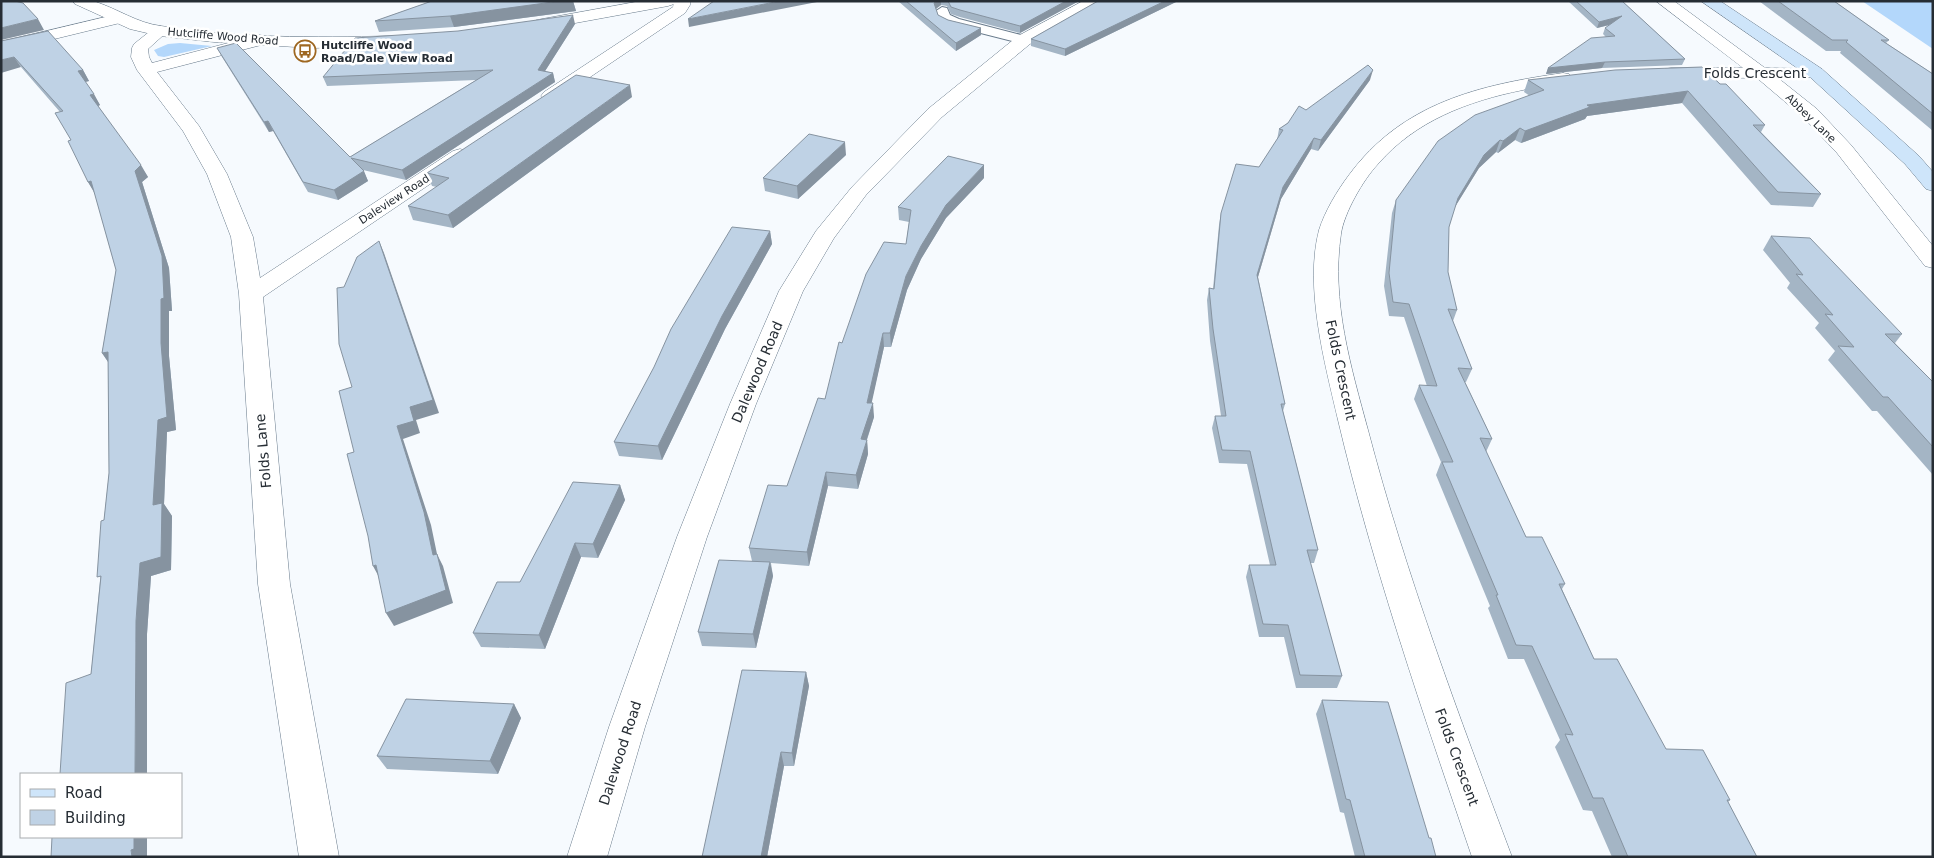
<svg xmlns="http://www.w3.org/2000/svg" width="1934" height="858" font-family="'DejaVu Sans',sans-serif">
	<rect width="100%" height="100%" fill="#f6fafe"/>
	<!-- green -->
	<path fill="#b3d7fb" d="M1862,1H1933V49Z
		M180,43L212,46L164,57L158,56L154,50L168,44Z"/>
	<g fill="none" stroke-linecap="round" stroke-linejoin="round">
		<!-- service casing -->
		<g stroke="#687a8b" stroke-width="2">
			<path id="service" d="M942,7L947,8L950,15L959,19L1029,37L1031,40L1024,44L949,25L939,20L936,11Z"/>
		</g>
		<!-- minor casing -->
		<g stroke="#687a8b" stroke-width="1">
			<path id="minor" d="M674,1H690V5L685,13L556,100L550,101L544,100L541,96L544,92L673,7Z
				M1083,1H1103L1101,4L1030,44L942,117L866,195L834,238L803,291L756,404L707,537L645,727L607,857H567L609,727L677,537L730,404L779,291L816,231L852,187L928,109L1018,36Z
				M1656,1H1674L1765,68L1822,69L1825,73L1822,77L1778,78L1817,109L1851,145L1933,246V268L1925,266L1837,153L1803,117L1757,78L1665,77L1662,73L1665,69L1671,68H1743Z
				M118,14L124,16L126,19L124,22L1,52V42Z
				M160,26L166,28L168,31L148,49L149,57L152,63L259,35L265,36L267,40L265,44L157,72L199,126L227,174L253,237L260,278L453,151L460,149L467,151L470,155L467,159L263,297L290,584L339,857H299L258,584L239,294L231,237L207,174L183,131L137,70L131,57L132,48L134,44L154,28Z
				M1563,73L1569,74L1572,78L1569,82C1554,86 1538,86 1523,90C1468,101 1415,121 1378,164C1363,180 1344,213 1341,234C1331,301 1351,367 1368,430C1406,575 1459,716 1512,857H1472C1423,713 1373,568 1338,420C1325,364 1304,287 1319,230C1325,211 1337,191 1349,175C1402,103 1479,85 1563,73Z"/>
		</g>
		<!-- tertiary casing -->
		<g stroke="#687a8b" stroke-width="1">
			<path id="tertiary" d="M73,1C80,1 90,0 96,2C118,9 137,23 161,26C236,38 314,38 390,36L396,37L398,41L396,45L390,46L312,48L214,42L160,36L130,29L75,4Z
				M641,1H676L674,4L668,6L537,30L531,28L529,25L531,22L537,20Z"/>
		</g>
		<!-- secondary casing -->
		<g stroke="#687a8b" stroke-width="1">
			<path id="secondary" d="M1701,1H1720L1822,69L1919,156L1933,172V191L1926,189L1905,164L1810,77Z"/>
		</g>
		<!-- service -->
		<use href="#service" fill="#fff" fill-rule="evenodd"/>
		<!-- minor -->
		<use href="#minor" fill="#fff" fill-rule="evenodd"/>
		<!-- tertiary -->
		<use href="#tertiary" fill="#fff" fill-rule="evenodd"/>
		<!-- secondary -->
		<use href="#secondary" fill="#cee5fa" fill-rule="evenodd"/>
	</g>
	<!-- wall -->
	<path fill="#a4b5c5" d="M432,1H573L576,11L454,27L379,32L375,21Z
		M898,1H1079L1020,33L960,17L951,14L947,6L941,5L936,9L938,15L948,20L981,28V35L956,51Z
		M1098,1H1178L1065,56L1031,46V39Z
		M1568,1H1622L1685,59L1682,65L1602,68L1546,74L1548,68L1606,37L1603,34L1605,28L1610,25L1597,28Z
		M1759,1H1834L1889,40L1886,43L1933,74V131L1840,53L1841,51H1826Z
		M575,24L545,71L553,73L555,82L406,180L363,170L368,181L338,200L308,192L273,131L269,132L222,57L217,48L350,157L476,80L327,86L323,77Z
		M1,41L83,70L89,81L85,82L100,105L98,106L148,177L142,182L169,268L172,311H169V356L176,430L167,432L164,504L172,516L171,570L151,576L147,634L91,674L100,581L104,520L109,473L108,362L102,353L116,270L94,191L88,182L71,140L60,112L21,67Z
		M1702,67L1765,125L1761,132L1821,194L1813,207L1771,205L1682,103L1587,116L1585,119L1521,143L1515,140L1498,153L1496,152L1479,168L1455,207L1449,227L1448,272L1457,310L1453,321L1472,369L1466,382H1465L1492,439L1486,452L1526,537L1565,584L1562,589L1594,659L1666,749L1730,800L1728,802L1757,857H1612L1592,811L1583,810L1555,747L1560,740L1524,659H1508L1488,608L1490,606L1436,475L1441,462L1414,399L1419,385L1427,386L1404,317L1389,316L1384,286L1392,213L1396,200L1530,96L1524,92L1528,80Z
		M1370,80L1318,151L1311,149L1281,199L1258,277L1285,404L1283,411L1318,550L1314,563H1310L1342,676L1337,688H1296L1284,637H1259L1246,577L1249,565H1270L1247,464L1219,463L1212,428L1215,416H1221L1210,341L1207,300L1209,288L1213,289L1219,225L1221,213L1259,167L1277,140L1279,129L1306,110Z
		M632,97L453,228L413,220L408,206L437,187L432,186L427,173Z
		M846,155L798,199L765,191L763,178Z
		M984,178L946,218L921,259L907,290L891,347H884L871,403L874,417L867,440L868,454L858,489L828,486L809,566L771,563L773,576L756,648L702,646L698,632L752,561L749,548L787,486L825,399L842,343L906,244L909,222L899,220L898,207Z
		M770,231L772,244L725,329L662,460L619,456L614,442Z
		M1771,236L1902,334L1895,343L1933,382V475L1877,411H1872L1828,360L1835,351L1815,328L1819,323L1787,288L1790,283L1763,250Z
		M620,485L625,500L598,558L581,557L545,649L481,647L473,633L520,582Z
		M806,672L809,686L794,766H784L767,857H702Z
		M1322,700L1429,838L1436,857H1355L1344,813L1340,812L1316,714Z
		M514,704L521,718L498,774L387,769L377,756Z"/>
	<!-- shaded-wall -->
	<path fill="#8693a0" d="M560,1H573L576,11L454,27L450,16Z
		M780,1H817V2L689,27L688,19Z
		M937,1H941V5L934,10V3Z
		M1066,1H1079L1020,33V26Z
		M1165,1H1178L1065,56V49Z
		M573,15L575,24L540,79L538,70Z
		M1622,16L1620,22L1597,28L1599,22Z
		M38,19L44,30L1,40V28Z
		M981,28V35L956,51V43Z
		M14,57L21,67L1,73V60Z
		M1605,62L1602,68L1546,74L1548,68Z
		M83,70L89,81L85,82L78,71Z
		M1373,70L1370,80L1318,151L1321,140Z
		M553,73L555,82L406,180L402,170Z
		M630,85L632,97L453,228L448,215Z
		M1688,91L1682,103L1587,116L1585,119L1521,143L1525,131L1587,105Z
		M94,94L100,105L96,107L90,95Z
		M268,121L273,131L269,132L264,122Z
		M1520,128L1515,140L1498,153L1503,141Z
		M1314,138L1311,149L1281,199L1255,287L1257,275L1283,187Z
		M1500,140L1496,152L1479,168L1453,210L1458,198L1484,155Z
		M845,142L846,155L798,199L797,186Z
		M141,165L148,177L142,182L169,268L172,311H169V356L176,430L167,432L164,504L172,516L171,570L151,576L147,634V774H135L136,621L140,563L153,505L161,343V299L135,171Z
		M984,165V178L946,218L921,259L907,290L891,347L890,333L906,276L921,246L946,205Z
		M364,171L368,181L338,200L334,190Z
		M91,181L95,194L88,182Z
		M770,231L772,244L725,329L662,460L658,446L722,316Z
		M379,241L384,253L439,413L416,420L420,433L403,439L431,525L437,554L443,566L453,603L394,626L386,613L433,555L397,426L410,407Z
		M883,333L884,347L869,415L873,403L874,417L862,454L861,439L867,403Z
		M108,352L111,366L102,353Z
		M867,440L868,454L858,489L856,475Z
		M826,472L828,486L809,566L807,552Z
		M620,485L625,500L598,558L593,544Z
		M575,543L581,557L545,649L539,635Z
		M770,562L773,576L756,648L753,634Z
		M376,565L380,579L373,566Z
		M806,672L809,686L794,766L792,753Z
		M514,704L521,718L498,774L490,761Z
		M781,752L784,766L767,857H761Z
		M134,837H147V857H132L131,850Z"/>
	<!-- building -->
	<path fill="#bfd2e5" stroke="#8693a0" d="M1,1H15L23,3L38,19L1,28Z
		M432,1H560L450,16L375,21Z
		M714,1H780L688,19Z
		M906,1H937L934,3L938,15L948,20L981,28L956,43Z
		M948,1H1066L1020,26L960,10L951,7Z
		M1098,1H1165L1065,49L1031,39Z
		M1576,1H1622L1685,59L1605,62L1548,68L1591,38L1615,36L1605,28L1622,16L1599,22Z
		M1778,1H1834L1889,40H1881L1933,74V114L1846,42L1848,40H1832Z
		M573,15L538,70L553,73L402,170L351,158L364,171L334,190L303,182L268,121L264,122L217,48L236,43L350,157L493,70L323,77L355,38L458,31Z
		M48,31L83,70L78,71L94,94L90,95L141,165L135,171L162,256L164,298L161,299V343L167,417L158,420L153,505L162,503L161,557L140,563L136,621L135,774H60L66,683L91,674L101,576L97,577L101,521L104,520L109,473L108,352L102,353L116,270L91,181L88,182L68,141L71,140L55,113L63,111L14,57L1,60V41Z
		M1368,65L1373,70L1321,140L1314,138L1283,187L1257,275L1285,404H1281L1318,550H1307L1342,676L1300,675L1288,625L1263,624L1249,565H1276L1250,451L1222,450L1215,416H1226L1213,329L1209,288L1214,289L1221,213L1236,164L1259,167L1283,130L1279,129L1288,123L1299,106L1306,110Z
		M1702,67L1720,84H1726L1765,125H1753L1821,194L1778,192L1688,91L1587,105L1590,107L1525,131L1520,128L1503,141L1500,140L1484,155L1458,198L1449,227L1448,272L1457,310L1448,309L1472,369L1458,368L1492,439L1480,438L1526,537H1542L1565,584H1559L1594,659H1617L1666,749L1703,750L1730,800H1727L1757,857H1628L1603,798H1593L1565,734L1573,735L1532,646L1516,645L1496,595H1498L1442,462H1453L1419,385L1437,386L1409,304L1393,302L1389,273L1396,200L1438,141L1475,115L1544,90L1528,80L1615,70Z
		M576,75L630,85L448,215L408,206L449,178L427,173Z
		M809,134L845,142L797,186L763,178Z
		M948,156L984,165L946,205L921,246L906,276L890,333H883L867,403H873L861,439L867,440L856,475L826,472L807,552L749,548L768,485L787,486L818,398L825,399L839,342L842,343L866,274L884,242L906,244L911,210L898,207Z
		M732,227L770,231L722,316L658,446L614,442L654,367L671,329Z
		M1771,236L1810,238L1902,334H1885L1933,382V447L1888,397H1883L1838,346L1854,347L1825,314L1833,315L1796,274L1803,275Z
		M379,241L433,400L410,407L414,421L397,426L424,512L433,555L437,554L446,590L386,613L376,565L373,566L368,536L347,454L354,452L339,391L352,387L339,344L337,288L344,287L357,257Z
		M573,482L620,485L593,544L575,543L539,635L473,633L497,582H520Z
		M719,560L770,562L753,634L698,632Z
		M742,670L806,672L792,753L781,752L761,857H702Z
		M406,699L514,704L490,761L377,756Z
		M1322,700L1388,702L1429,838H1431L1436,857H1365L1350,800L1346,799Z
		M52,837H134V849L131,850L132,857H51Z"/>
	<!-- icons -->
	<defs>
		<g id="bus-ring" transform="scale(1.125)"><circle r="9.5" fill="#fff" stroke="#9e6721" stroke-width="1.5"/><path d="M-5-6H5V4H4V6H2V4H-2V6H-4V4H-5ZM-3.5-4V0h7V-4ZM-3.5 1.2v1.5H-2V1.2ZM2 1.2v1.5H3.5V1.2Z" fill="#9e6721"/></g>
	</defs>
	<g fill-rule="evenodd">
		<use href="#bus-ring" x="305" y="51"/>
	</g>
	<g text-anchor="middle" stroke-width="5" stroke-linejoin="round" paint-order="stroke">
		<!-- far-street labels -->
		<g font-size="11" fill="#262d34" stroke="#fff">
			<text transform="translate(223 36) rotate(5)" y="4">Hutcliffe Wood Road</text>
			<text transform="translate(1811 118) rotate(44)" y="4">Abbey Lane</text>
			<text transform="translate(394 199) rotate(-33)" y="4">Daleview Road</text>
		</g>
		<!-- far-poi labels -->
		<g font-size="11" font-weight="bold" fill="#262d34" stroke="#fff" text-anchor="start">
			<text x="321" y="49">Hutcliffe Wood<tspan x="321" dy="13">Road/Dale View Road</tspan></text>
		</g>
		<!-- street labels -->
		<g font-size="14" fill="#262d34" stroke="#fff">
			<text x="1755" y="78">Folds Crescent</text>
			<text transform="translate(1341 370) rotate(78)" y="5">Folds Crescent</text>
			<text transform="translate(757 372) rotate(-67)" y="5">Dalewood Road</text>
			<text transform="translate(263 451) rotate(-95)" y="5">Folds Lane</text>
			<text transform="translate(620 753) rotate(-72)" y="5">Dalewood Road</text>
			<text transform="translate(1457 757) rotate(70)" y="5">Folds Crescent</text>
		</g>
	</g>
	<!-- border -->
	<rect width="1934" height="858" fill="none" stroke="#262d34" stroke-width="5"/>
	<!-- legend -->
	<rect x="20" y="773" width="162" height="65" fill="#ffffff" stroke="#a8abae"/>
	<rect x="30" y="789" width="25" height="8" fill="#cee5fa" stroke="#a8abae"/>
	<text x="65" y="798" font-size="15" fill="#262d34">Road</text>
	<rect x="30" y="810" width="25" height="15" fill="#bfd2e5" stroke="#a8abae"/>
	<text x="65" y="823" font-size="15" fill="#262d34">Building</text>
</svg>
